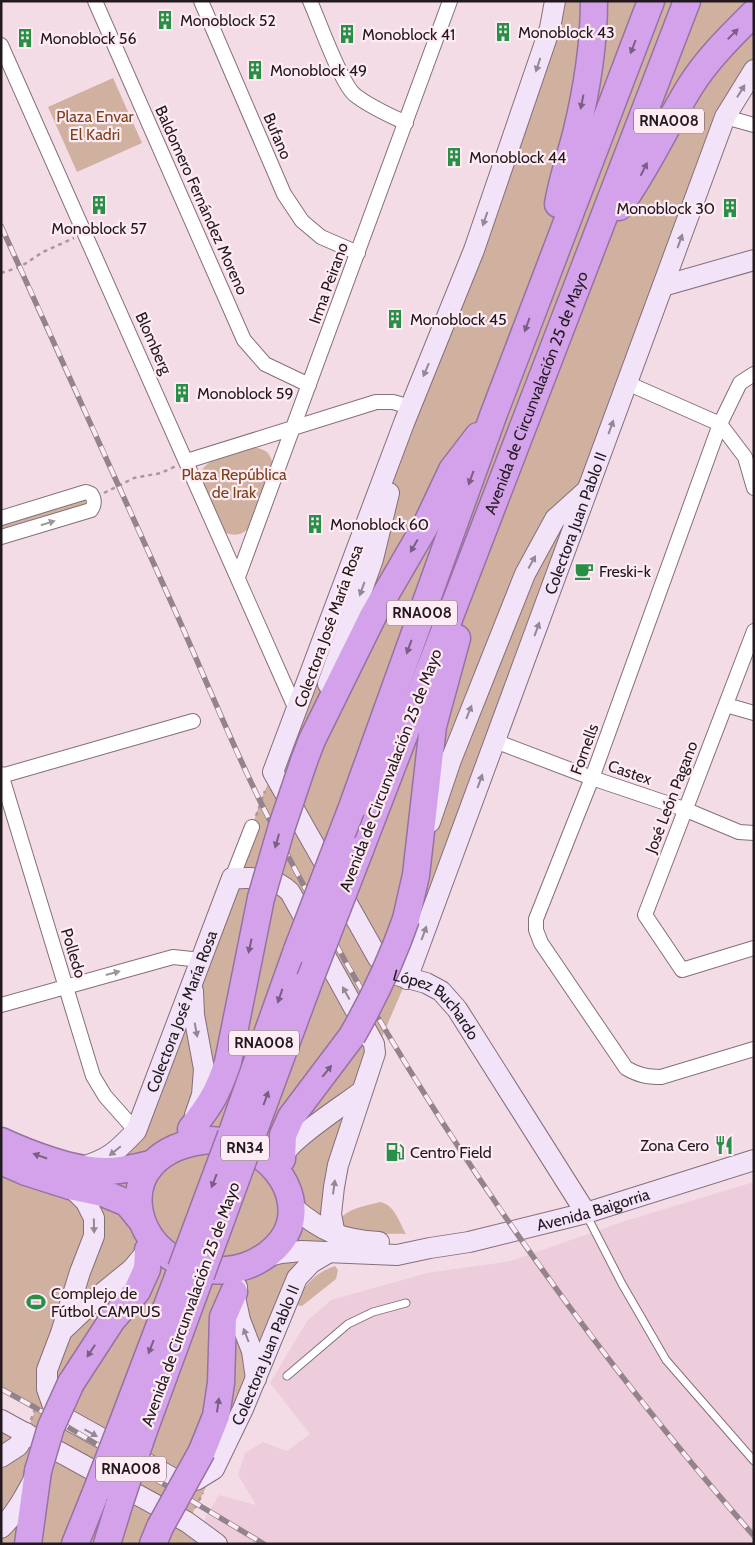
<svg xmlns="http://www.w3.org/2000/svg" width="755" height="1545" font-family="Cabin,sans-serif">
	<rect width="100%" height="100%" fill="#f4dce7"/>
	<!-- built -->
	<path fill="#edcddc" d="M754,1182V1544H230L202,1524L219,1495L256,1505L238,1475L245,1453L263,1442L287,1451L310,1434L270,1383L307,1321L331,1300L427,1273L511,1261L625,1221Z"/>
	<!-- green -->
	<path fill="#d0b1a0" d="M555,1H754V70L725,117L407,979L375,1053L338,1165L335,1235L311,1264L198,1504L187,1522L217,1544H1V1420L26,1433L36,1408L1,1389V1161L26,1172L117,1151L252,827L260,802L273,772Z
		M113,78L142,143L77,172L48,107Z
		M253,447C266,450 270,451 273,465L252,523C245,535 235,538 222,531L199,474C209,456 234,452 253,447Z
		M85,499L87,505L1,532V525Z
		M380,1202C395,1205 399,1222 406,1234C388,1233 348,1238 339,1220C348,1208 366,1206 380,1202Z
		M335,1266L338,1270L336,1279L302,1306L297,1305C302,1286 316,1272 335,1266Z"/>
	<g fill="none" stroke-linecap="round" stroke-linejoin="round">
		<!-- lane casing -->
		<g stroke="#846f79" stroke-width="9">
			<path id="lane" d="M587,1216L622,1284L666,1360L754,1461
				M287,1376L348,1324L373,1312L406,1303"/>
		</g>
		<!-- street casing -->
		<g stroke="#846f79" stroke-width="16">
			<path id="street" d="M95,1L244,340L265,364L309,385
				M201,1L284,194L302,221L321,237L358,253
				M310,1C319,21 341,84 355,95C370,107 389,115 406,123
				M1,45L297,712
				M725,117L754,125
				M754,374L740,383L720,424L592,778L536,919V930L541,943L626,1068C638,1075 647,1077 661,1077L754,1049
				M627,383L720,424L745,457L754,488
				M187,461L376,402H393L410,407
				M1,518L86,492L91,494C95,500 95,504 91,510L1,537
				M238,577L450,1
				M754,631L645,915L682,970L754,948
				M726,705L754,713
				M495,741L592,778L684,809L739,832L754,833
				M1,774L93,1076L105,1096L136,1131
				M1,776L193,721
				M232,878L252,827
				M1,1005L173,957L201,960"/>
		</g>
		<!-- secondary casing -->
		<g stroke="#846f79" stroke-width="22">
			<g id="secondary">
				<path id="s1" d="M555,1L550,28L474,250L404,423L273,772L378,958L393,974L426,983L441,991L457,1009L586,1213"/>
				<path d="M663,286L754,260"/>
				<path d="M328,684L373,559L389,493"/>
				<path d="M430,822L451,760L525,574L555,519L585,492"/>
				<path id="s2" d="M407,979L725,117L754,70"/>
				<path d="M193,991L194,1015L204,1069L202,1095L195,1115"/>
				<path d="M282,1162C282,1143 346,1104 362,1091"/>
				<path id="s3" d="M82,1167C109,1159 117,1151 136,1131L232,878C256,879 271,874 290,892L374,1044L375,1053L338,1165L334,1187L331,1214L335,1235"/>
				<path id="s4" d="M70,1186L86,1202L94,1218V1236L80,1272L61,1333L47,1370V1389L53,1406L67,1419L178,1481L196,1480L214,1469L243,1409L297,1278L311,1263L328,1253"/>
				<path d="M293,1207C321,1231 341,1240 379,1242"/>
				<path id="s5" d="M264,1257L281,1253L302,1251L397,1255L430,1248L469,1242L586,1213L754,1160"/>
				<path d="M237,1287L234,1292L240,1320L252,1351L256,1379"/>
				<path d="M64,1329L100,1295L132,1269L148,1250L147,1247"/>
				<path d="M1,1420L187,1522L217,1544"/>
				<path d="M1,1457L18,1446L26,1433"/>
				<path d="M1,1528C15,1515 25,1496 34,1479"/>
			</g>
		</g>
		<!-- highway casing -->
		<g stroke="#9672a3" stroke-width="29">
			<g id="highway">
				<path d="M558,204C562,180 570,157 576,134C586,93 594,44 594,1"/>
				<path d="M619,207C647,169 666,125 691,85C708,58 731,36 754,13"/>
				<path d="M304,761L312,740L373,616L427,523L452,470L478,436"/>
				<path d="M351,810L493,416L651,1"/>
				<path id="s6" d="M360,850C467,566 579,284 687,1"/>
				<path d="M406,919L416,875L433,726L457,638"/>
				<path d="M191,1129C211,1104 218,1092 228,1062L261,898"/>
				<path d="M231,1135L297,950"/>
				<path d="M211,1140C225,1141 238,1144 251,1150C292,1172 309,1223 268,1254C256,1263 241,1269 226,1270C132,1279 95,1149 211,1140Z"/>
				<path d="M1,1141C29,1154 74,1171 105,1171C121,1171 135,1168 150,1164"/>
				<path d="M249,1144L310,979"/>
				<path d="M282,1159L283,1135L291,1117L352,1036"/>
				<path d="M1,1161L26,1172L70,1186L103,1193L127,1203L141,1220"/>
				<path d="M71,1383L112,1320L137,1291L147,1269L148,1250"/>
				<path d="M121,1427L181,1269"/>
				<path d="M143,1433L201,1275"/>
				<path d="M202,1451L216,1416L221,1383L223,1317L234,1292"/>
				<path d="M28,1544L38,1471"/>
				<path d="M75,1544L96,1492"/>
				<path d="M107,1544L119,1505"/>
				<path d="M153,1544L160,1527"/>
			</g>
		</g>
		<!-- path -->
		<path stroke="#aa97a0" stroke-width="2.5" stroke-dasharray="4 4" stroke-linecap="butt" d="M1,273L20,267L43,252L74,238
			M104,493L134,478L161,473L176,466
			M256,816L265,791
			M31,1420L36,1406
			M195,1508L203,1493"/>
		<!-- lane -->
		<use href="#lane" stroke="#fff" stroke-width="7"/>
		<!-- street -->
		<use href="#street" stroke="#fff" stroke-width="14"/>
		<!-- secondary -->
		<use href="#secondary" stroke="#f2e3f9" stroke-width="20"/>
		<!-- highway -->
		<use href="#highway" stroke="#d4a2ea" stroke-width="26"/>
		<!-- rail casing -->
		<g stroke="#94838b" stroke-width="5.5">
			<path id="rail" d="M1,226C60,355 118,485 177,615C205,678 231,742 261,803C393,1067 560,1315 754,1536
				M1,1389L36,1408L264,1544"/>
		</g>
		<!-- rail -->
		<use href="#rail" stroke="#feebf4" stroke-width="4" stroke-dasharray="11" stroke-linecap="butt"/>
		<!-- highway-bridge casing -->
		<g stroke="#9672a3" stroke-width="29" stroke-linecap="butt">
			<path id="highway-bridge" d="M261,898L282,826L304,761
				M297,950L351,810
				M310,979L360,850
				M352,1036C375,996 391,962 406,919
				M181,1269L231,1135
				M201,1275L249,1144
				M38,1471L51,1427L71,1383
				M96,1492L121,1427
				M119,1505L143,1433
				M160,1527L202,1451"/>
		</g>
		<!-- highway-bridge -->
		<use href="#highway-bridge" stroke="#d4a2ea" stroke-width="26"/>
	</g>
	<!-- one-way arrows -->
	<defs><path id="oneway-solid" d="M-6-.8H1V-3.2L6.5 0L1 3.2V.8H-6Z" transform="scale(1.25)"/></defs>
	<g fill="#7b5e84">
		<use href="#oneway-solid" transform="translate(733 34) rotate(-45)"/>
		<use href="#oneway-solid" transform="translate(633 47) rotate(111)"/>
		<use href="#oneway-solid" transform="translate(582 102) rotate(101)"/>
		<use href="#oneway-solid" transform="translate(644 169) rotate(-63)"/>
		<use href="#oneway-solid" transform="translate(527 325) rotate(110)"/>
		<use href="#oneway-solid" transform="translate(471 478) rotate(110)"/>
		<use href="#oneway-solid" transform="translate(414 546) rotate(120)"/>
		<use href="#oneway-solid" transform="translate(409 647) rotate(110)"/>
		<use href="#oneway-solid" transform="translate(277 841) rotate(106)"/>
		<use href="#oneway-solid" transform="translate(250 946) rotate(102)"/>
		<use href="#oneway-solid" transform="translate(280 996) rotate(109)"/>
		<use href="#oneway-solid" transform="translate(327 1071) rotate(-51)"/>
		<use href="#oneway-solid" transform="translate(266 1098) rotate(-70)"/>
		<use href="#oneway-solid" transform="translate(40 1156) rotate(-161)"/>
		<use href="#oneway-solid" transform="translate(214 1181) rotate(111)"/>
		<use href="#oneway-solid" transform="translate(151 1347) rotate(111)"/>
		<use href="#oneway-solid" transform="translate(91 1351) rotate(123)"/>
		<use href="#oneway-solid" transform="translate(218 1405) rotate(-82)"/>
	</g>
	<g fill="#948896">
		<use href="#oneway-solid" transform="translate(538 65) rotate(108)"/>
		<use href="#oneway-solid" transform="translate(741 91) rotate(-58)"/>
		<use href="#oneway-solid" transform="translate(485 219) rotate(109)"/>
		<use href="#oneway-solid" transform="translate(680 241) rotate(-70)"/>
		<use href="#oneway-solid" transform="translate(426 370) rotate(113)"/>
		<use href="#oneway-solid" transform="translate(611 427) rotate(-70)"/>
		<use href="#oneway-solid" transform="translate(532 562) rotate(-61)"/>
		<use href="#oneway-solid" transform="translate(362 589) rotate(110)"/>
		<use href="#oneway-solid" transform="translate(537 629) rotate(-70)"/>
		<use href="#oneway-solid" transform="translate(469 712) rotate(-68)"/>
		<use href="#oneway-solid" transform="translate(480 781) rotate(-70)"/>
		<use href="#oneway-solid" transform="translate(424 933) rotate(-70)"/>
		<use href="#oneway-solid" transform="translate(346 993) rotate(-119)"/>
		<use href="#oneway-solid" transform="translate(196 1030) rotate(80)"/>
		<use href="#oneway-solid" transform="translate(115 1151) rotate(141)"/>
		<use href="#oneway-solid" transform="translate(334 1187) rotate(-82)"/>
		<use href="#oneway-solid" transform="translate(94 1226) rotate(89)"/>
		<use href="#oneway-solid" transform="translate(246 1335) rotate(-111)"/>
		<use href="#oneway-solid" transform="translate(91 1433) rotate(29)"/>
	</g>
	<g fill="#9c989a">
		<use href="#oneway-solid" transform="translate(48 523) rotate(-17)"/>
		<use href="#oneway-solid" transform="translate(113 973) rotate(-15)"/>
	</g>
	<!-- icons -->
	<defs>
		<g id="building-bare" transform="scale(1.5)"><path d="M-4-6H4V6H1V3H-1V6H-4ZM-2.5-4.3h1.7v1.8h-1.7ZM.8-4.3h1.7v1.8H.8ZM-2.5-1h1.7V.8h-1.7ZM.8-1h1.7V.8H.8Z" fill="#279046" stroke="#feebf4" stroke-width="2.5" paint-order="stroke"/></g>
		<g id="cafe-bare" transform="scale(1.5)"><path d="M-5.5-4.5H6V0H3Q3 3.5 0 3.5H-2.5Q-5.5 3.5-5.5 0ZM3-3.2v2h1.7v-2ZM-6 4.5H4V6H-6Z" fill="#279046" stroke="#feebf4" stroke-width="2.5" paint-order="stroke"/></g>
		<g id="restaurant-bare" transform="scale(1.5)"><path d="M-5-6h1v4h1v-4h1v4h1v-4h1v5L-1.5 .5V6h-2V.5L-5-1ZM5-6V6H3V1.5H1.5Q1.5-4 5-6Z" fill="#279046" stroke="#feebf4" stroke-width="2.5" paint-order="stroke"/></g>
		<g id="fuel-bare" transform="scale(1.5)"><path d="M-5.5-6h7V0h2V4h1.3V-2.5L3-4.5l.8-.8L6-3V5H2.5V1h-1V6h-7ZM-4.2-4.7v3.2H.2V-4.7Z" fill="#279046" stroke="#feebf4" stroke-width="2.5" paint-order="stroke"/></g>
		<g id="stadium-bare" transform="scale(1.5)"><path d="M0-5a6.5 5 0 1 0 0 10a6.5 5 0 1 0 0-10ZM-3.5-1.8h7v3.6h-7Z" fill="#279046" stroke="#feebf4" stroke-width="2.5" paint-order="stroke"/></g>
	</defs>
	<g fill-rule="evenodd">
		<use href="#building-bare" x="165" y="20"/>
		<use href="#building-bare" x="503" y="32"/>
		<use href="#building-bare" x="347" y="34"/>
		<use href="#building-bare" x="25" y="38"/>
		<use href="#building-bare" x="255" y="70"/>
		<use href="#building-bare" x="454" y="157"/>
		<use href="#building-bare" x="99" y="205"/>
		<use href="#building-bare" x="730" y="208"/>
		<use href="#building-bare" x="395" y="319"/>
		<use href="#building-bare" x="182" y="393"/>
		<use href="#building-bare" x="315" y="524"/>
		<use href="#cafe-bare" x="584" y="571"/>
		<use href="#restaurant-bare" x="724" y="1145"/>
		<use href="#fuel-bare" x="395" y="1152"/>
		<use href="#stadium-bare" x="36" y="1302"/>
	</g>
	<g text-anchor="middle" stroke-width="4.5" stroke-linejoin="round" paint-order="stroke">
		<!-- shield labels -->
		<g fill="#feebf4" stroke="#64585e" stroke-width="1">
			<rect x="634" y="108.5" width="70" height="25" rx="4"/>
			<rect x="387" y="600.5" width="70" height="25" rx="4"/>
			<rect x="229" y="1030.5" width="70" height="25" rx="4"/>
			<rect x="221" y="1135.5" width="48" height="25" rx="4"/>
			<rect x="96" y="1456.5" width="70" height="25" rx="4"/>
		</g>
		<g font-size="15" font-weight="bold" fill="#22191e">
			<text x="669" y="126">RNA008</text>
			<text x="422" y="618">RNA008</text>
			<text x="264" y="1048">RNA008</text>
			<text x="245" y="1153">RN34</text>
			<text x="131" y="1474">RNA008</text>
		</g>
		<!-- poi labels -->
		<g font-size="16" fill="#22191e" stroke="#feebf4" text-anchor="start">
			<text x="180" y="26">Monoblock 52</text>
			<text x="518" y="38">Monoblock 43</text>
			<text x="362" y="40">Monoblock 41</text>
			<text x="40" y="44">Monoblock 56</text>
			<text x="270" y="76">Monoblock 49</text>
			<text x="469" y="163">Monoblock 44</text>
			<text x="715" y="214" text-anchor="end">Monoblock 30</text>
			<text x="99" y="234" text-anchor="middle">Monoblock 57</text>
			<text x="410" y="325">Monoblock 45</text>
			<text x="197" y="399">Monoblock 59</text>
			<text x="330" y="530">Monoblock 60</text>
			<text x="599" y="577">Freski-k</text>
			<text x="709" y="1151" text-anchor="end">Zona Cero</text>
			<text x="410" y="1158">Centro Field</text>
			<text x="51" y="1299">Complejo de<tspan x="51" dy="18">Fútbol CAMPUS</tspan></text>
		</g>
		<!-- park labels -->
		<g font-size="16" fill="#7d4117" stroke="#feebf4">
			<text x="95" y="122">Plaza Envar<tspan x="95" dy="18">El Kadri</tspan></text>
			<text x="234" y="480">Plaza República<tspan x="234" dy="18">de Irak</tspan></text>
		</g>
		<!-- street labels -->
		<g font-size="16" fill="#22191e" stroke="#feebf4">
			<text transform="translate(278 136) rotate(67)" y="6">Bufano</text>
			<text transform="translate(202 200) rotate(66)" y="6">Baldomero Fernández Moreno</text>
			<text transform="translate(328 283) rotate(-70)" y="6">Irma Peirano</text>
			<text transform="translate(154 343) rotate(66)" y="6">Blomberg</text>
			<text dy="6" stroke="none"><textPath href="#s6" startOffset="490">Avenida de Circunvalación 25 de Mayo</textPath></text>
			<text dy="6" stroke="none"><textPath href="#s2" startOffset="486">Colectora Juan Pablo II</textPath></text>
			<text transform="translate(328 626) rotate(-70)" y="6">Colectora José María Rosa</text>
			<text transform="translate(584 749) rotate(-70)" y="6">Fornells</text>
			<text transform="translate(390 770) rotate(-69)" y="6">Avenida de Circunvalación 25 de Mayo</text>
			<text transform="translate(630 772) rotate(19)" y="6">Castex</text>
			<text transform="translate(671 797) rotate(-69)" y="6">José León Pagano</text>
			<text transform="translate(74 953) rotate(73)" y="6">Polledo</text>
			<text dy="6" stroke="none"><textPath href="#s1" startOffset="1112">López Buchardo</textPath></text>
			<text dy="6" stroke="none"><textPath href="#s3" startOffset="194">Colectora José María Rosa</textPath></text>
			<text dy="6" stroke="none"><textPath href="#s5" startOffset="335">Avenida Baigorria</textPath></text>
			<text transform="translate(190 1304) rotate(-70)" y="6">Avenida de Circunvalación 25 de Mayo</text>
			<text dy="6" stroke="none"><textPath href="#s4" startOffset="548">Colectora Juan Pablo II</textPath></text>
		</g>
	</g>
	<!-- border -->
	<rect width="755" height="1545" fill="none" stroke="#22191e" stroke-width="5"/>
</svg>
